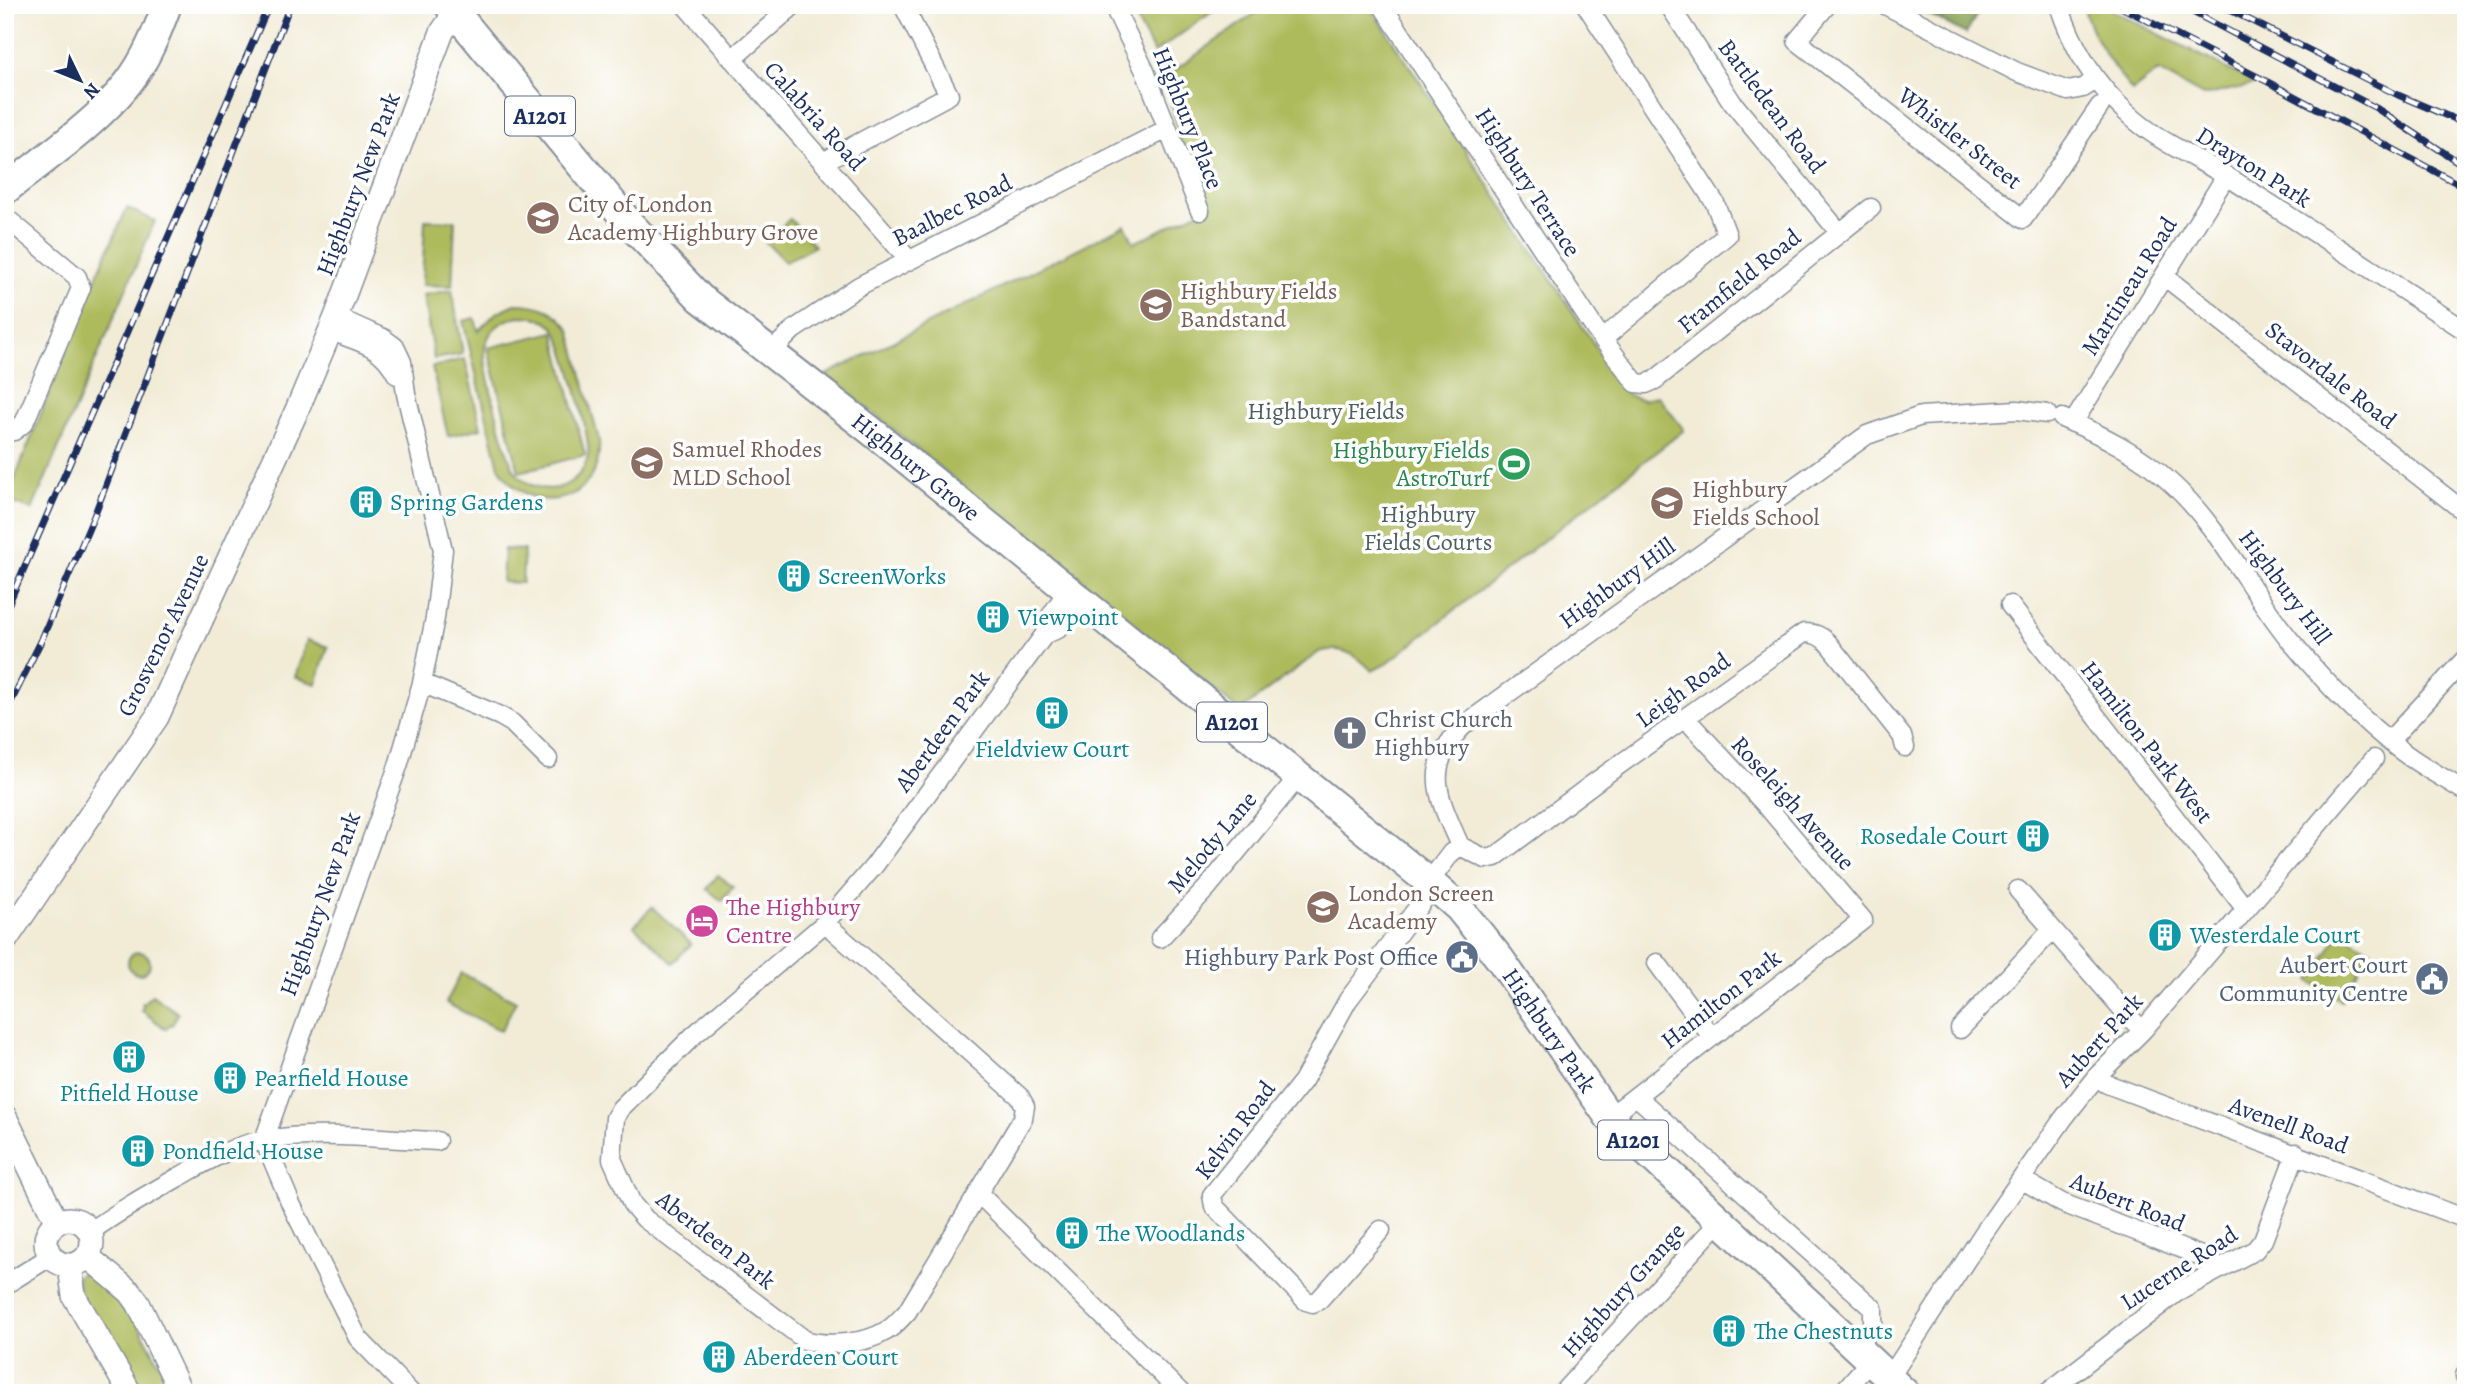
<svg xmlns="http://www.w3.org/2000/svg" width="2471" height="1398" font-family="Alegreya,serif">
	<rect width="100%" height="100%" fill="#fff"/>
	<filter id="ink" filterUnits="userSpaceOnUse"><feTurbulence type="fractalNoise" baseFrequency=".0143" numOctaves="2"/><feDisplacementMap in="SourceGraphic" scale="14" xChannelSelector="R" yChannelSelector="G"/><feConvolveMatrix kernelMatrix="1 2 1 2 8 2 1 2 1" color-interpolation-filters="sRGB"/></filter>
	<filter id="wash" filterUnits="userSpaceOnUse"><feTurbulence type="fractalNoise" baseFrequency=".00686" numOctaves="4" result="noise"/><feDisplacementMap in="SourceGraphic" scale="28" xChannelSelector="R" yChannelSelector="G"/><feGaussianBlur stdDeviation="1.57" result="paint"/><feColorMatrix in="noise" values="0 0 0 0 0 0 0 0 0 0 0 0 0 0 0 0 0 1.4 0 .05"/><feComposite in="paint" operator="in"/></filter>
	<g filter="url(#wash)">
		<rect width="100%" height="100%" fill="#f2ecd7"/>
		<!-- green -->
		<path fill="#aebb5d" stroke="#64755e" stroke-width="2" fill-rule="evenodd" d="M1129,5H1222L1154,53Z
			M1267,5H1369L1628,395L1644,400L1658,396L1684,430L1386,664L1372,671C1357,655 1342,645 1319,652L1240,711L826,375L1125,225L1134,243L1206,208L1178,135L1165,77Z
			M2083,5H2102L2257,84L2203,96L2158,71L2132,91C2112,66 2091,37 2083,5Z
			M127,208L155,221L32,510L6,500L98,273Z
			M790,219L815,246L785,262L765,241Z
			M425,220L455,221L452,286L422,285Z
			M452,290L463,354L434,359L423,295Z
			M515,304C539,304 557,310 570,330L599,440C604,504 530,522 499,467L463,321L475,318L478,331L496,313ZM519,316C532,316 543,317 553,327C565,339 591,438 588,455C585,471 573,484 557,488C540,491 524,484 515,471C507,460 485,372 485,357C484,351 486,342 489,336C495,325 507,319 519,316Z
			M554,332L585,455L519,472L488,348Z
			M465,359L481,428L448,436L432,367Z
			M504,549L524,550L522,583L502,582Z
			M307,640L328,647L316,684L295,677Z
			M718,875L733,887L722,901L707,889Z
			M652,907L691,944L673,963L634,926Z
			M2340,932L2371,950L2341,1000L2310,981Z
			M128 963a11 11 0 1 1 22 0a11 11 0 1 1-22 0Z
			M461,973L516,1001L501,1031L446,1003Z
			M152,995L178,1013L172,1025L170,1024L166,1029L141,1010L144,1006L142,1004Z
			M91,1268L117,1285L175,1393H136L81,1300L77,1276Z"/>
		<!-- forest -->
		<path fill="#8aa354" stroke="#526959" stroke-width="2" d="M1912,5H1982L1966,34Z"/>
	</g>
	<g filter="url(#ink)">
		<g fill="none" stroke-linecap="round" stroke-linejoin="round">
			<!-- minor casing -->
			<g stroke="#868e9a" stroke-width="21">
				<path id="minor" d="M685,5L909,260
					M1113,5L1145,71L1200,211
					M1382,5L1595,329L1636,383L1646,384L1655,380L1871,208
					M1586,5L1715,203L1727,235L1604,338
					M1669,5L1732,102L1839,232
					M1827,5L1797,41L2023,219L2100,106
					M1885,5L2017,72L2068,91L2083,88L2096,80
					M2059,5C2072,46 2094,83 2126,112C2157,142 2198,158 2233,180C2311,230 2388,280 2466,331
					M732,59L794,5
					M823,162L949,95L903,5
					M5,217L77,277L81,288L24,423L14,431L5,429
					M2164,276L2466,513
					M336,317L383,338L395,347L402,362L406,394L443,550L435,618L422,683L398,766L264,1140L291,1204L358,1338L411,1393
					M331,331C361,343 381,344 397,375
					M771,352L793,330L859,286L1167,129
					M2062,418C2100,434 2141,454 2171,483C2219,526 2249,590 2290,640C2322,679 2358,718 2399,749C2419,765 2444,778 2466,792
					M2073,423L2226,176
					M1068,590L1048,620L1045,634L1058,629L1083,601
					M2010,605L2245,908
					M422,683L500,716L512,723L548,759
					M2389,741L2466,658
					M1460,846L1486,859L1495,857L1598,780L1804,633C1815,633 1821,636 1828,643L1902,736L1905,747
					M1429,882L1451,853L1460,846C1439,798 1421,768 1464,725L1867,435L1921,416L2017,410L2047,414
					M2018,890L2133,1021L2143,1030
					M825,923L1020,1097L1025,1106L1023,1118L907,1312C901,1318 894,1327 886,1331C865,1344 828,1347 805,1340L645,1219L632,1204L612,1159L615,1118L621,1108L694,1035L825,923L874,866L1045,634
					M1160,938L1207,888L1299,776
					M1657,963L1712,1037
					M1960,1029L2052,930
					M2096,1077L2107,1084L2466,1219
					M1636,1096L1873,1308V1327L1857,1347
					M1609,1117L1863,920L1766,805L1686,719
					M2021,1179L2062,1203L2201,1256L2213,1265L2215,1271
					M979,1194L1181,1393
					M1381,1230L1319,1300L1313,1303L1306,1301L1214,1206L1212,1195L1303,1081L1348,1000L1434,886
					M90,1232C117,1212 147,1195 177,1178C204,1163 233,1145 265,1140C321,1131 380,1139 437,1141
					M5,1285L51,1256
					M2465,1376L2466,1373
					M1890,1377L1983,1234L2063,1119L2096,1077L2143,1030L2374,759
					M1562,1393L1720,1221
					M1842,1393L1871,1360
					M2047,1393L2176,1293L2255,1250L2263,1240L2296,1153"/>
			</g>
			<!-- tertiary casing -->
			<g stroke="#868e9a" stroke-width="26">
				<path id="tertiary" d="M5,941L157,717L297,410L336,317L442,32L455,13
					M5,1117L57,1223
					M46 1242a23 23 0 1 1 46 0a23 23 0 1 1-46 0Z
					M87,1256L130,1292L138,1303L181,1393
					M70,1266L74,1296L130,1393"/>
			</g>
			<!-- primary casing -->
			<g stroke="#868e9a" stroke-width="32">
				<g id="primary">
					<path id="s1" d="M449,5L629,223L700,298L869,429L1434,886L1459,908L1500,959L1609,1117L1905,1393"/>
					<path d="M5,190C46,157 96,124 128,83C146,60 157,32 167,5"/>
				</g>
			</g>
			<!-- minor -->
			<use href="#minor" stroke="#fff" stroke-width="18"/>
			<!-- tertiary -->
			<use href="#tertiary" stroke="#fff" stroke-width="23"/>
			<!-- primary -->
			<use href="#primary" stroke="#fff" stroke-width="28"/>
			<!-- rail casing -->
			<g stroke="#1b2f5e" stroke-width="7">
				<path id="rail" d="M2117,5L2266,81L2466,188
					M2179,5L2376,108L2466,167
					M2220,5L2398,95L2466,124
					M5,612L269,5
					M5,714L41,641L94,516L290,5"/>
			</g>
			<!-- rail -->
			<use href="#rail" stroke="#fff" stroke-width="4.5" stroke-dasharray="13" stroke-linecap="butt"/>
		</g>
	</g>
	<!-- icons -->
	<defs>
		<g id="school-disc" transform="scale(1.75)"><circle r="9.5" fill="#8d6e63" stroke="#fff"/><path d="M0-5L7-2L0 1L-7-2ZM-4 1L0 2.5L4 1V4Q0 6-4 4Z" fill="#fff"/></g>
		<g id="stadium-disc" transform="scale(1.75)"><circle r="9.5" fill="#2e9e5b" stroke="#fff"/><path d="M0-5a6.5 5 0 1 0 0 10a6.5 5 0 1 0 0-10ZM-3.5-1.8h7v3.6h-7Z" fill="#fff"/></g>
		<g id="building-disc" transform="scale(1.75)"><circle r="9.5" fill="#0f9aa8" stroke="#fff"/><path d="M-4-6H4V6H1V3H-1V6H-4ZM-2.5-4.3h1.7v1.8h-1.7ZM.8-4.3h1.7v1.8H.8ZM-2.5-1h1.7V.8h-1.7ZM.8-1h1.7V.8H.8Z" fill="#fff"/></g>
		<g id="church-disc" transform="scale(1.75)"><circle r="9.5" fill="#6b7280" stroke="#fff"/><path d="M-1.2-6h2.4v3.5h3.3v2.4h-3.3V6h-2.4V-.1h-3.3v-2.4h3.3Z" fill="#fff"/></g>
		<g id="university-disc" transform="scale(1.75)"><circle r="9.5" fill="#8d6e63" stroke="#fff"/><path d="M0-5L7-2L0 1L-7-2ZM-4 1L0 2.5L4 1V4Q0 6-4 4Z" fill="#fff"/></g>
		<g id="hotel-disc" transform="scale(1.75)"><circle r="9.5" fill="#d1479c" stroke="#fff"/><path d="M-6-4.5h1.5V1H6V5H4.5V3h-9V5H-6ZM-4 0a1.8 1.8 0 1 1 3.6 0ZM.5 0V-2.5h3Q6-2.5 6 0Z" fill="#fff"/></g>
		<g id="civic-disc" transform="scale(1.75)"><circle r="9.5" fill="#5c6f8a" stroke="#fff"/><path d="M-.6-6.5H3V-4.5H.6V-3L4-1V1h2V6H-6V1h2V-1L-.6-3ZM-1.2 2.5V6h2.4V2.5Z" fill="#fff"/></g>
	</defs>
	<g fill-rule="evenodd">
		<use href="#school-disc" x="543" y="218"/>
		<use href="#school-disc" x="1156" y="305"/>
		<use href="#school-disc" x="647" y="463"/>
		<use href="#stadium-disc" x="1514" y="464"/>
		<use href="#building-disc" x="366" y="502"/>
		<use href="#school-disc" x="1667" y="503"/>
		<use href="#building-disc" x="794" y="576"/>
		<use href="#building-disc" x="993" y="617"/>
		<use href="#building-disc" x="1052" y="713"/>
		<use href="#church-disc" x="1350" y="733"/>
		<use href="#building-disc" x="2033" y="836"/>
		<use href="#university-disc" x="1323" y="907"/>
		<use href="#hotel-disc" x="702" y="921"/>
		<use href="#building-disc" x="2165" y="935"/>
		<use href="#civic-disc" x="1462" y="957"/>
		<use href="#civic-disc" x="2432" y="979"/>
		<use href="#building-disc" x="129" y="1057"/>
		<use href="#building-disc" x="230" y="1078"/>
		<use href="#building-disc" x="138" y="1151"/>
		<use href="#building-disc" x="1072" y="1233"/>
		<use href="#building-disc" x="1729" y="1331"/>
		<use href="#building-disc" x="719" y="1357"/>
	</g>
	<g text-anchor="middle" stroke-width="7" stroke-linejoin="round" paint-order="stroke">
		<!-- shield labels -->
		<g fill="#fff" stroke="#5f6d8e" stroke-width="2">
			<rect x="505" y="96.5" width="70" height="39" rx="5"/>
			<rect x="1197" y="702.5" width="70" height="39" rx="5"/>
			<rect x="1598" y="1120.5" width="70" height="39" rx="5"/>
		</g>
		<g font-size="23" font-weight="bold" fill="#1b2f5e">
			<text x="540" y="124">A1201</text>
			<text x="1232" y="730">A1201</text>
			<text x="1633" y="1148">A1201</text>
		</g>
		<!-- street labels -->
		<g font-size="24" fill="#1b2f5e" stroke="#fff">
			<text transform="translate(1772 106) rotate(53)" y="8">Battledean Road</text>
			<text transform="translate(815 116) rotate(48)" y="8">Calabria Road</text>
			<text transform="translate(1188 118) rotate(68)" y="8">Highbury Place</text>
			<text transform="translate(1960 138) rotate(38)" y="8">Whistler Street</text>
			<text transform="translate(2254 167) rotate(32)" y="8">Drayton Park</text>
			<text transform="translate(1528 182) rotate(57)" y="8">Highbury Terrace</text>
			<text transform="translate(358 184) rotate(-69)" y="8">Highbury New Park</text>
			<text transform="translate(952 210) rotate(-27)" y="8">Baalbec Road</text>
			<text transform="translate(1739 281) rotate(-39)" y="8">Framfield Road</text>
			<text transform="translate(2129 286) rotate(-58)" y="8">Martineau Road</text>
			<text transform="translate(2331 375) rotate(38)" y="8">Stavordale Road</text>
			<text dy="8" stroke="none"><textPath href="#s1" startOffset="660">Highbury Grove</textPath></text>
			<text transform="translate(1617 583) rotate(-36)" y="8">Highbury Hill</text>
			<text transform="translate(2285 587) rotate(53)" y="8">Highbury Hill</text>
			<text transform="translate(163 635) rotate(-64)" y="8">Grosvenor Avenue</text>
			<text transform="translate(1683 690) rotate(-36)" y="8">Leigh Road</text>
			<text transform="translate(942 731) rotate(-54)" y="8">Aberdeen Park</text>
			<text transform="translate(2147 742) rotate(52)" y="8">Hamilton Park West</text>
			<text transform="translate(1793 803) rotate(48)" y="8">Roseleigh Avenue</text>
			<text transform="translate(1212 842) rotate(-50)" y="8">Melody Lane</text>
			<text transform="translate(320 904) rotate(-70)" y="8">Highbury New Park</text>
			<text transform="translate(1721 999) rotate(-38)" y="8">Hamilton Park</text>
			<text dy="8" stroke="none"><textPath href="#s1" startOffset="1512">Highbury Park</textPath></text>
			<text transform="translate(2099 1040) rotate(-48)" y="8">Aubert Park</text>
			<text transform="translate(2289 1125) rotate(20)" y="8">Avenell Road</text>
			<text transform="translate(1235 1130) rotate(-53)" y="8">Kelvin Road</text>
			<text transform="translate(2128 1202) rotate(22)" y="8">Aubert Road</text>
			<text transform="translate(716 1240) rotate(38)" y="8">Aberdeen Park</text>
			<text transform="translate(2179 1268) rotate(-33)" y="8">Lucerne Road</text>
			<text transform="translate(1623 1290) rotate(-48)" y="8">Highbury Grange</text>
		</g>
		<!-- education labels -->
		<g font-size="24" fill="#785e54" stroke="#fff" text-anchor="start">
			<text x="568" y="212">City of London<tspan x="568" dy="28">Academy Highbury Grove</tspan></text>
			<text x="1180" y="299">Highbury Fields<tspan x="1180" dy="28">Bandstand</tspan></text>
			<text x="672" y="457">Samuel Rhodes<tspan x="672" dy="28">MLD School</tspan></text>
			<text x="1692" y="497">Highbury<tspan x="1692" dy="28">Fields School</tspan></text>
			<text x="1348" y="901">London Screen<tspan x="1348" dy="28">Academy</tspan></text>
		</g>
		<!-- park labels -->
		<g font-size="24" fill="#4e605e" stroke="#fff">
			<text x="1326" y="419">Highbury Fields</text>
			<text x="1428" y="522">Highbury<tspan x="1428" dy="28">Fields Courts</tspan></text>
		</g>
		<!-- leisure labels -->
		<g font-size="24" fill="#27864d" stroke="#fff" text-anchor="end">
			<text x="1490" y="458">Highbury Fields<tspan x="1490" dy="28">AstroTurf</tspan></text>
		</g>
		<!-- culture labels -->
		<g font-size="24" fill="#0d838f" stroke="#fff" text-anchor="start">
			<text x="390" y="510">Spring Gardens</text>
			<text x="818" y="584">ScreenWorks</text>
			<text x="1018" y="625">Viewpoint</text>
			<text x="1052" y="757" text-anchor="middle">Fieldview Court</text>
			<text x="2008" y="844" text-anchor="end">Rosedale Court</text>
			<text x="2190" y="943">Westerdale Court</text>
			<text x="254" y="1086">Pearfield House</text>
			<text x="129" y="1101" text-anchor="middle">Pitfield House</text>
			<text x="162" y="1159">Pondfield House</text>
			<text x="1096" y="1241">The Woodlands</text>
			<text x="1754" y="1339">The Chestnuts</text>
			<text x="744" y="1365">Aberdeen Court</text>
		</g>
		<!-- worship labels -->
		<g font-size="24" fill="#5b616d" stroke="#fff" text-anchor="start">
			<text x="1374" y="727">Christ Church<tspan x="1374" dy="28">Highbury</tspan></text>
		</g>
		<!-- hotel labels -->
		<g font-size="24" fill="#b23c85" stroke="#fff" text-anchor="start">
			<text x="726" y="915">The Highbury<tspan x="726" dy="28">Centre</tspan></text>
		</g>
		<!-- service labels -->
		<g font-size="24" fill="#4e5e75" stroke="#fff" text-anchor="end">
			<text x="1438" y="965">Highbury Park Post Office</text>
			<text x="2408" y="973">Aubert Court<tspan x="2408" dy="28">Community Centre</tspan></text>
		</g>
	</g>
	<!-- margin -->
	<rect width="2471" height="1398" fill="none" stroke="#fff" stroke-width="28"/>
	<!-- north arrow -->
	<g transform="translate(80 80) rotate(133)" stroke="#ffffff" stroke-width="5" paint-order="stroke">
	<path d="M0-5L12 26L0 18L-12 26Z" fill="#1b2f5e"/>
	<text y="-10" font-size="19" font-weight="bold" text-anchor="middle" fill="#1b2f5e">N</text>
	</g>
</svg>
